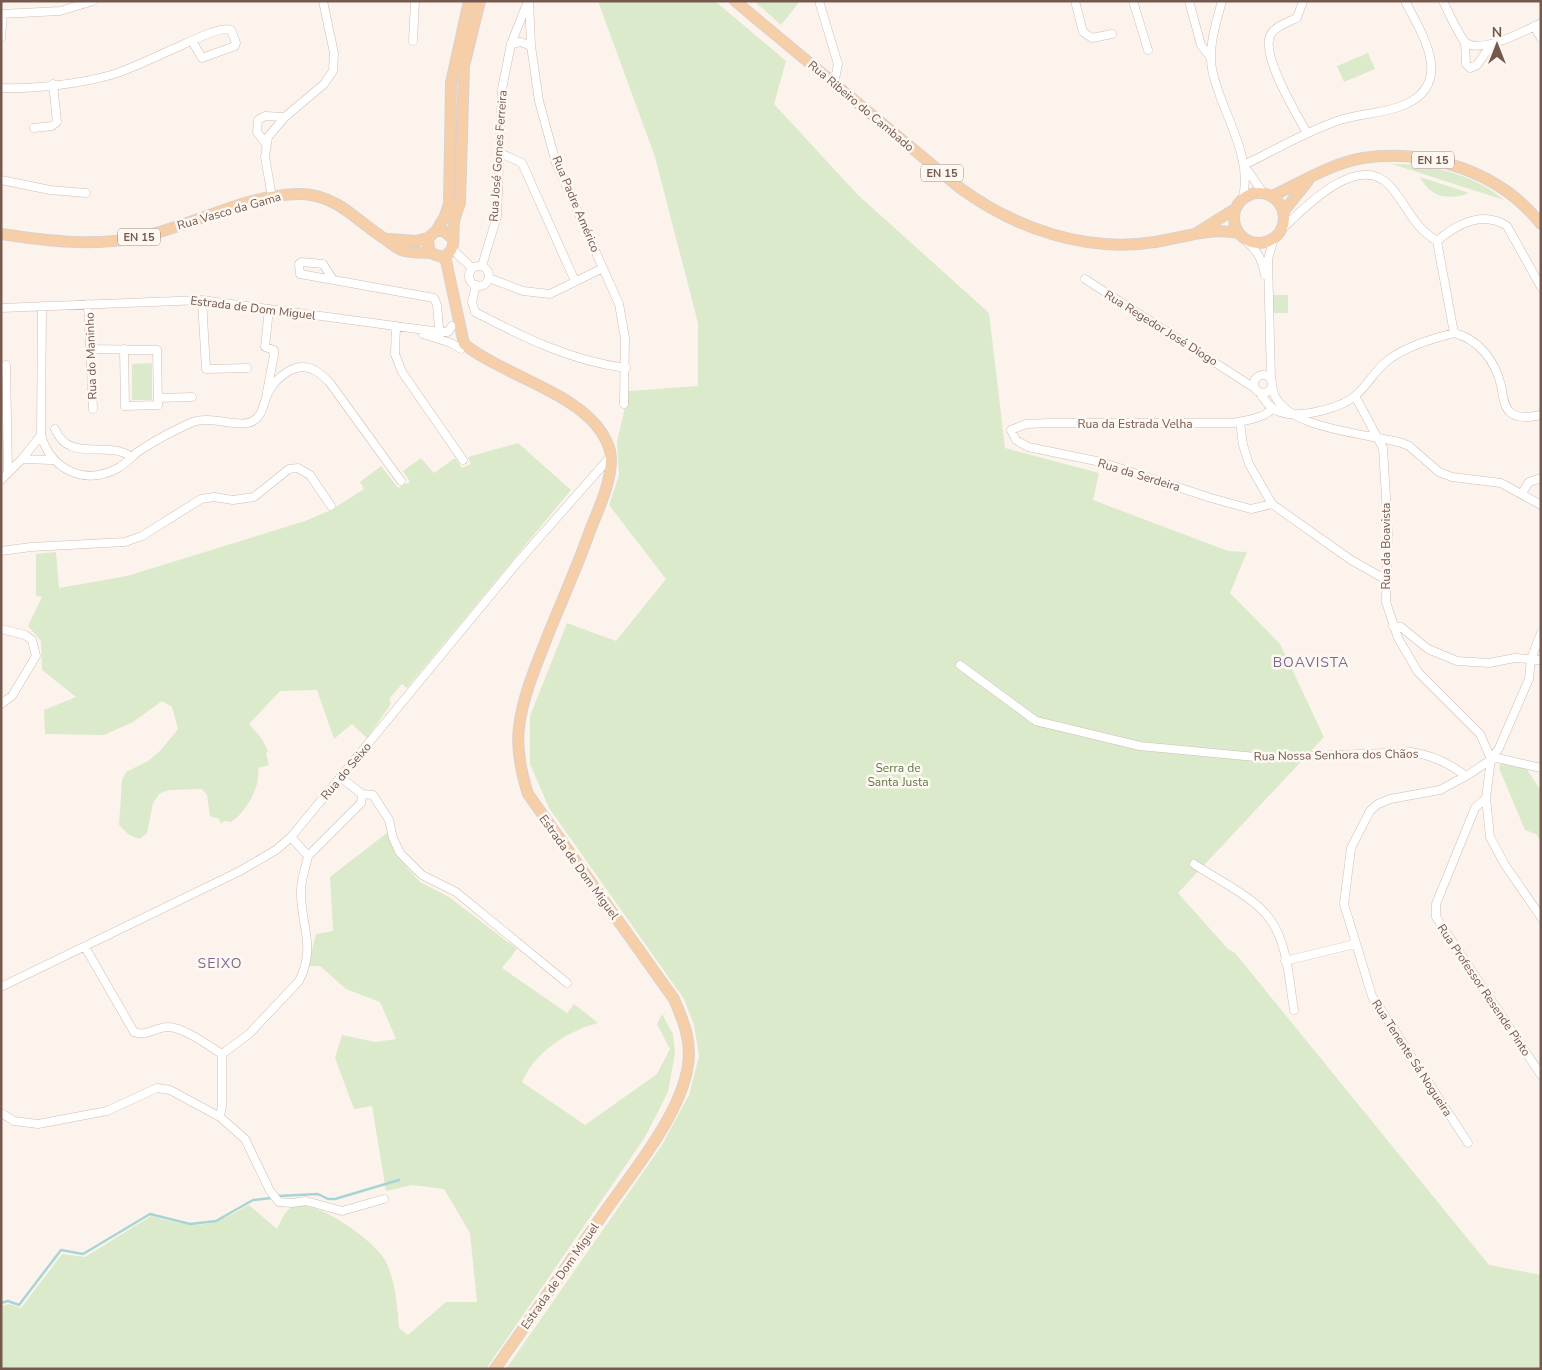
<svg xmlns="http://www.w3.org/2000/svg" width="1542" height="1370" font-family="'Nunito Sans',sans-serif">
	<rect width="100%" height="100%" fill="#fcf4ec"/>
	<!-- green -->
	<path fill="#dbeaca" d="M598,1H715L786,61L774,104L858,195L989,313L1005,448L1099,473L1093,500L1228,551L1247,552L1230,593L1280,644L1324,737L1178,893L1228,949L1235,953L1489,1265L1541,1275V1369H506L662,1145L689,1095L699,1056L694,1025L684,999L549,808L530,764V716L567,623L616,641L666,579L609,505L619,475L617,442L629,391L698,386V323L655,157Z
		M754,1H800L781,25Z
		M1368,53L1375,69L1344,82L1337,66Z
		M1392,164C1430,163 1475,175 1504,200Z
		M1420,177L1469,193C1448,201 1430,197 1420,177Z
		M1273,295H1288V313H1273Z
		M152,363V400H132V364Z
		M518,443L571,490L407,688L402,684L389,699L391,704L367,738L352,724L334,739L317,690L280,691L249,724L262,739L268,751L266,754L269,765L258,768C261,786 247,811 231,822L224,821L221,824L219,819L210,816L207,795L202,789L170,790L160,793L153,803L147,833L139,839L128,834L119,825L122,780L126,772L148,761L161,750L178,729L172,707L162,701L133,722L104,735L45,734L44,710L76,697L42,670L41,641L28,626L42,597L36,596V554L56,552L59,588L127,576L305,521L331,510L364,489L360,482L381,466L398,488L410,482L403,471L421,458L434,473L455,458L462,468L471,464L468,457Z
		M1500,764L1526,768L1541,791V842L1536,834L1525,830L1499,768Z
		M388,832L396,855L420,882L449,897L517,949L502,968L567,1013L574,1004L598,1023C567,1031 535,1052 522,1082L585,1125L657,1074L670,1049L657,1024L662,1014L673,1034L675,1053L668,1092L645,1137L486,1369H1V1306L9,1304L21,1308L62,1254L85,1257L151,1216C200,1229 205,1229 249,1205L277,1229C280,1223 284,1213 289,1209C309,1192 376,1242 385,1260C396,1282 397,1304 399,1328L408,1335L446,1302H477L470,1233L444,1189L412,1185L386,1191L372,1106L354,1109L335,1058L342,1035L375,1042L396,1039L380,1002L346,989L320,966H308L316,934L333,931L330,877Z"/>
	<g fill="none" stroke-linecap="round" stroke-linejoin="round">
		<!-- stream -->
		<path stroke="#a7d5d6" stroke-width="2.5" d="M278,1196L318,1194L328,1199H335L399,1180
			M1,1303L8,1301L19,1305L61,1250L83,1254L150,1214L190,1224L216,1221L253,1200L271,1198"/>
		<!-- minor casing -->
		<g stroke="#d0bdb4" stroke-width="9">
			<path id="minor" d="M529,1L531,46L539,101L556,163L619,304L625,338L624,404
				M819,1L838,64L834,84
				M1075,1L1083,32L1092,38L1112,34
				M1133,1L1148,50
				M1189,1L1201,45L1211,58
				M1222,1C1216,23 1208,47 1212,69C1220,111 1253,153 1243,197
				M1303,1L1297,18C1288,22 1276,26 1271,34C1259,53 1297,115 1307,133
				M1443,1C1448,11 1458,34 1465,42C1480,55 1525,31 1541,23
				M1,14L60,11L93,1
				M1534,26L1541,38
				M1,38L3,14
				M413,41L415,1
				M1465,42L1466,64L1470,68L1477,65L1491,45
				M511,44L521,42L531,46
				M1,88C35,89 79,84 111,75C134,68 156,56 178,47C189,42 223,25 231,30L236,43L235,46L202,58L192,41
				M34,128L52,126L57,122L53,84
				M266,144L257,132L258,120L265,116L285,117
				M500,153L522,163L575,281
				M1244,165C1275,150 1305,132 1337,121C1359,113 1384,114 1404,105C1455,83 1422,34 1405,1
				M1248,171L1263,193
				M1,180L50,190L86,193
				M272,197L265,157L268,137L285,117L324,84L333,71L334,53L323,1
				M1280,231C1302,210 1358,150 1390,186C1408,206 1412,226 1437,241
				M1245,240C1257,250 1262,259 1265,275
				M452,249L472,268
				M482,266L497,216L502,89L511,44L528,1
				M469 276a10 10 0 1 1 20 0a10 10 0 1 1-20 0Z
				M489,278L523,291L550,294L603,268
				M1085,279L1256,389
				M333,280L323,264L302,262L299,264L300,274L434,298L437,305L440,339
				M476,285L472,302L475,312C523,337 571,361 626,368
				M202,300L206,369L247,368
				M88,304L93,409
				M42,306L41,435C51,470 85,486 118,468C126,464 132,456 139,451C156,440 174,430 193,422C211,415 239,429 253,421C263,415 263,405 267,395C275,378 296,359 316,371C321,374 326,379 330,383L401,481
				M1,308L202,300L440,332H448L452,326
				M396,326L395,354L402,372L463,460
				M1454,333L1437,241C1457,224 1482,210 1507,226L1541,287
				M423,334L451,343L461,349
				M90,349L157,350L158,405L125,406L124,349
				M6,365L8,472
				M1254 384a9 9 0 1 1 18 0a9 9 0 1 1-18 0Z
				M1271,380L1268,259L1274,238
				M1272,386C1277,430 1369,433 1402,443L1409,446L1439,472L1452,477L1501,483L1541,505
				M1258,391C1264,399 1270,409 1280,412C1299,419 1342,408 1356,395C1368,385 1375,370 1387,361C1406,346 1432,339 1454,333C1479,339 1495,361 1501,385C1503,394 1503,407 1511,413C1519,419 1531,417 1541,415
				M267,392L274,355V350L265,347L269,309
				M1355,396L1383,448L1388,531L1386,602L1398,638L1418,672L1480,734L1491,759
				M158,398L192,397
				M1240,422L1243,445L1249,464L1272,504L1351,560L1385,579
				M55,429C70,464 106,439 132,457
				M22,459L52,460
				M1,480L22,459L41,435
				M1522,493L1529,482L1541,478
				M1272,504L1251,509L1211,498L1101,462L1028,447L1016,440L1011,430L1026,424L1050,423H1233C1247,420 1263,419 1273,408
				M1,551L31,547L125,542L142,536L201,499L214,497L233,500L254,497L289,469L298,468L310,475L331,506
				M1393,626L1401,627L1428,649L1457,661L1489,663L1515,658L1541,660
				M1,629L25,635L32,640L36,656L12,696L1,704
				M1541,633L1531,659L1529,679L1499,748L1491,759L1486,798L1490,837L1505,865L1541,917
				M960,665L1036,721L1140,746L1266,758L1411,752C1432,755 1449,763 1466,776C1476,771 1487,760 1497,758L1541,768
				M1466,776L1440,790L1390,799L1378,804L1370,811L1351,848L1344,904L1372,996L1468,1143
				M362,794L373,795L389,820L393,838L400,853L422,875L456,892L567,983
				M1486,798L1475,808L1436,904V917L1541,1075
				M291,837L308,856L361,803L362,794L340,777
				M1194,864C1216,879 1254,897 1269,918C1288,942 1289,982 1294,1010
				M85,947L134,1032C146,1037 156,1027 168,1027C183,1027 209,1046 222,1054
				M1285,961L1355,944
				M1,987L240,871L276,850L291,837L517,563L611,456
				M1,1113L14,1121L38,1124L107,1111L157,1088L170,1090L220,1117L245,1139L270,1191L279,1202L292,1203L306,1201L342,1211L384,1199
				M220,1117L222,1105V1054L249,1034L299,981C317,946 300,925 301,890C301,879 306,867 308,856"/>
		</g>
		<!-- major casing -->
		<g stroke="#d9d0ce" stroke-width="12">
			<path id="major" d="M735,1L960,188C1015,228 1085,253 1155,242C1182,238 1210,227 1238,233
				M1234 218a25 25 0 1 1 50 0a25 25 0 1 1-50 0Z
				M1272,196C1300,183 1332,163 1363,158C1428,148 1500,172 1541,224
				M1283,212L1308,181
				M436,231L445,216L449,204L451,83L469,1
				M1198,232L1235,209
				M1,234C48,241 95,247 141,237C192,226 252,192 303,194C338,196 357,221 385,239C391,243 397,249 404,251C412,253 422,252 431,253
				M388,239L416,241L428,238
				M453,239L444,231H436L428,238L429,250L433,254L442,257C458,252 452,236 454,222C455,216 458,209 460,203L464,66L480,1
				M445,256L464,344C502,374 567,390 596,425C603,433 611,447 611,459C611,482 600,506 591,528C579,562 564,596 550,630C538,661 523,694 519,727C516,750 521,772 528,794L674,999C683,1020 692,1041 688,1065C681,1114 634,1170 606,1210C569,1263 532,1316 495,1369"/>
		</g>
		<!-- minor -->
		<use href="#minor" stroke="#fff" stroke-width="8"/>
		<!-- major -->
		<use href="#major" stroke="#f6cfa9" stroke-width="10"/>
	</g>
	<g text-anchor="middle" stroke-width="5" stroke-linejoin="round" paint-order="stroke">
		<!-- shield labels -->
		<g fill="#fef8f2" stroke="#9f8880" stroke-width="1">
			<rect x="1412" y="151.5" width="42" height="17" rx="4"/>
			<rect x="921" y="164.5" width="42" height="17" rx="4"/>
			<rect x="118" y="228.5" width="42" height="17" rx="4"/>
		</g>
		<g font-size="11" font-weight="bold" fill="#76584f">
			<text x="1433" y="164">EN 15</text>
			<text x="942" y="177">EN 15</text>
			<text x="139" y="241">EN 15</text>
		</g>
		<!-- street labels -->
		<g font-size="12" fill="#76584f" stroke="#fef8f2">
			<text transform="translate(861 106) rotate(40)" y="4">Rua Ribeiro do Cambado</text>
			<text transform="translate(498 156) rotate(-86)" y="4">Rua José Gomes Ferreira</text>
			<text transform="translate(576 204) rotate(67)" y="4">Rua Padre Américo</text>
			<text transform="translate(229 211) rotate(-16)" y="4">Rua Vasco da Gama</text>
			<text transform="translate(253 308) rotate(7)" y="4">Estrada de Dom Miguel</text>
			<text transform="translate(1161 328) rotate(32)" y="4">Rua Regedor José Diogo</text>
			<text transform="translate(91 356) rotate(-92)" y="4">Rua do Maninho</text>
			<text x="1135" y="428">Rua da Estrada Velha</text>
			<text transform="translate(1139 475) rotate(17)" y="4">Rua da Serdeira</text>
			<text transform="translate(1386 546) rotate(-90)" y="4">Rua da Boavista</text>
			<text transform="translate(1336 755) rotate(-1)" y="4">Rua Nossa Senhora dos Chãos</text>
			<text transform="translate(346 771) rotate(-50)" y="4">Rua do Seixo</text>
			<text transform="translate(579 867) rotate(54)" y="4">Estrada de Dom Miguel</text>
			<text transform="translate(1484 990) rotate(56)" y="4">Rua Professor Resende Pinto</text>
			<text transform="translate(1412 1058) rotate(57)" y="4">Rua Tenente Sá Nogueira</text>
			<text transform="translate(560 1276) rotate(-55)" y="4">Estrada de Dom Miguel</text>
		</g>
		<!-- park labels -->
		<g font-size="12" fill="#5e7b47" stroke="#fef8f2">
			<text x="898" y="772">Serra de<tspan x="898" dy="14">Santa Justa</tspan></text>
		</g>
		<!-- neighbourhood labels -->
		<g font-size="14" letter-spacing="1" fill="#7e6791" stroke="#fef8f2">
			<text x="1311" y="667">BOAVISTA</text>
			<text x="220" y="968">SEIXO</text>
		</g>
	</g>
	<!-- border -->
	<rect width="1542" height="1370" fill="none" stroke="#76584f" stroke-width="5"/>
	<!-- north arrow -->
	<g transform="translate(1497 45)" stroke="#fef8f2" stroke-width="4" paint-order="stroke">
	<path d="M0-4L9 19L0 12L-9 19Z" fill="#76584f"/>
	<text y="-8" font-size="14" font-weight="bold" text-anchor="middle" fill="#76584f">N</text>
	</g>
</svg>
